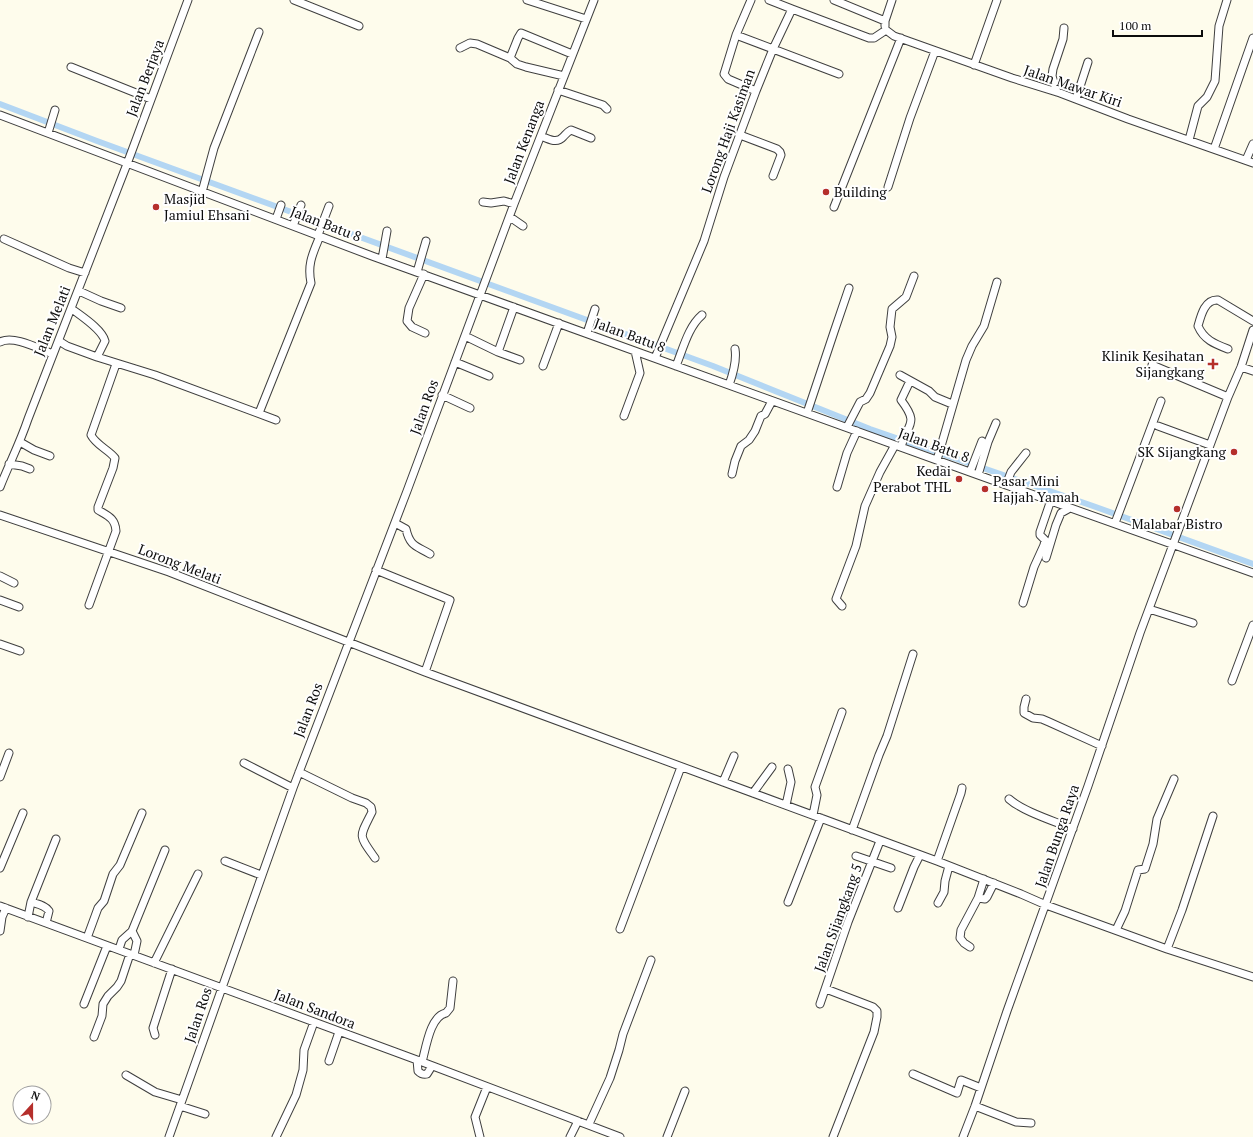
<svg xmlns="http://www.w3.org/2000/svg" width="1253" height="1137" font-family="'PT Serif',serif">
	<rect width="100%" height="100%" fill="#fefcec"/>
	<g fill="none" stroke-linecap="round" stroke-linejoin="round">
		<!-- canal -->
		<path stroke="#b3d6f3" stroke-width="6" d="M0,104L97,141L713,366L870,429L1093,506L1253,564"/>
		<!-- minor casing -->
		<g stroke="#3f3f3f" stroke-width="9">
			<path id="minor" d="M294,0L359,26
				M527,0L586,19
				M751,0L736,35L724,74L728,79L756,91
				M769,0L792,9
				M834,0L885,21
				M885,26V21L892,0
				M886,30L894,36L1012,78L1060,93L1128,119L1253,163
				M736,35L839,74
				M460,48L470,43L477,44L510,58
				M974,65L997,0
				M71,67L151,99
				M564,76L526,67L517,64L510,58L518,38L521,33L572,54
				M558,90L603,105L607,109
				M1057,92L1052,76L1053,69L1063,39L1064,28
				M1076,99L1088,62
				M0,115L372,256L978,475L1253,573
				M48,133L55,110
				M740,135L777,149L780,152L781,155L773,176
				M541,136C548,139 557,144 563,137C566,134 567,132 571,130L591,138
				M1189,140L1198,106L1207,97L1215,81L1219,26L1227,0
				M1214,149L1253,38
				M1246,160L1253,144
				M888,187L910,118L935,51
				M202,192L214,148L259,32
				M483,202L491,203L504,201L514,204
				M834,207L901,38
				M510,217L523,226
				M276,219L281,205
				M293,226L301,205
				M318,235L329,206
				M4,239L69,268L85,273
				M382,259L387,231
				M417,272L426,241
				M424,274L409,308L407,321L412,327L425,333
				M79,291L101,301L121,308
				M72,309C81,316 102,329 105,341L97,357L155,375L276,420
				M587,333L595,309
				M465,336L498,352L520,360
				M59,341L67,346L97,357
				M0,342C14,335 39,349 53,354
				M1228,349C1215,344 1204,340 1198,326C1201,315 1205,299 1218,300L1253,321
				M498,352L514,307
				M655,358L704,241L724,177L756,91L773,49L792,9L869,38H874L886,30
				M455,362L489,376
				M1152,365L1228,397
				M543,366L559,323
				M676,366C683,349 688,327 702,315
				M1241,367L1253,371
				M900,375L929,391L935,397L952,404
				M729,385C733,374 737,361 735,349
				M442,395L470,408
				M259,413L311,283C307,264 313,253 320,236
				M807,413L834,332L849,288
				M624,416L640,373L635,351
				M1158,426L1210,445
				M847,427L860,402L866,399L870,393L890,346L892,337L890,327L892,309L906,297L914,276
				M20,442L34,450L50,456
				M901,447C907,423 920,425 901,400L910,381
				M937,460L966,360L972,346L984,326L997,282
				M9,464L22,466L30,469
				M970,472L982,441
				M732,474L735,461L741,446L749,440L755,431L761,416L765,414L772,401
				M978,475L988,442L996,423
				M1006,485L1011,472L1026,453
				M0,487C9,464 20,443 28,419L127,164L188,0
				M837,487L847,453L857,431
				M0,515L169,572L425,672L937,861L1021,894L1046,905L1167,949L1253,977
				M395,523L406,529C410,547 417,546 430,554
				M1115,523L1161,401
				M1046,558L1056,525L1061,513L1070,508
				M376,570L450,600L425,672
				M0,576L14,583
				M0,600L19,607
				M1023,603L1034,567L1044,545L1045,540L1040,535V532L1051,500
				M89,605L116,531C115,518 108,516 98,510V507L113,468L115,458C109,450 96,445 91,435L116,364
				M842,606L836,599L856,546L865,506L880,472L895,445
				M1149,609L1193,623
				M0,644L20,651
				M1232,681L1253,625
				M1026,699L1024,707V713L1033,718L1042,719L1049,722L1102,746
				M244,763L293,788
				M299,772L352,798L366,803L371,807L372,812C359,838 358,834 375,858
				M0,777L9,753
				M723,782L734,756
				M753,793L772,767
				M1009,799C1024,812 1054,821 1073,829
				M786,805L791,782L788,769
				M813,815L817,795L815,787L842,712
				M852,830L879,755L887,736L913,654
				M856,856L891,868
				M225,861L261,875
				M937,861L961,793L962,788
				M0,868L23,813
				M978,898L985,899L987,897L994,883
				M31,902L56,839
				M788,902L821,818
				M938,903L944,892L945,881L949,866
				M0,906L417,1060L620,1137
				M898,908L914,867L920,855
				M28,917L31,902C37,904 45,905 49,911L46,923
				M620,929L681,767
				M1116,930L1125,911L1138,870L1145,869L1153,844L1157,819L1174,779
				M0,931L2,917L6,908
				M132,931L137,941L134,955
				M87,938L98,908L104,901L113,874L120,865L142,813
				M970,947L964,943L960,938L961,930L978,898L984,879
				M119,949L122,940L132,931L165,850
				M1167,949L1182,910L1213,816
				M154,963L198,874
				M826,989L873,1007L877,1011V1017L874,1032L833,1137
				M84,1004L107,946
				M820,1004L848,922L880,841
				M155,1035L153,1028L172,969
				M94,1037L102,1016L103,1004L108,996L117,987L121,981L130,954
				M417,1060L418,1071C421,1074 423,1075 427,1074L432,1066
				M329,1061L339,1032
				M422,1062C426,1048 430,1016 446,1013L450,1008L453,981
				M913,1074L957,1093L961,1080L981,1088
				M126,1075L155,1092L182,1100
				M180,1106L205,1114
				M975,1106L1016,1122L1031,1123
				M589,1124L610,1078L619,1050L623,1034L651,960
				M169,1137L293,788L407,491L514,204L594,0
				M276,1137L296,1095L303,1070L304,1050L314,1022
				M480,1137L475,1117L487,1087
				M570,1137L578,1121
				M667,1137L685,1091
				M963,1137L975,1106L1007,1011L1088,786L1140,633L1228,397L1241,367L1253,330"/>
		</g>
		<!-- minor -->
		<use href="#minor" stroke="#fff" stroke-width="7"/>
	</g>
	<!-- markers -->
	<g fill="#b52f2b" stroke="#fff" stroke-width="1.5">
		<circle cx="826" cy="192" r="4"/>
		<circle cx="156" cy="207" r="4"/>
		<path d="M1211 358h4v4h4v4h-4v4h-4v-4h-4v-4h4z"/>
		<circle cx="1234" cy="452" r="4"/>
		<circle cx="959" cy="479" r="4"/>
		<circle cx="985" cy="489" r="4"/>
		<circle cx="1177" cy="509" r="4"/>
	</g>
	<g text-anchor="middle" stroke-width="4" stroke-linejoin="round" paint-order="stroke">
		<!-- street labels -->
		<g font-size="14" fill="#0c0c0c" stroke="#fff">
			<text transform="translate(145 78) rotate(-69)" y="5">Jalan Berjaya</text>
			<text transform="translate(1073 86) rotate(19)" y="5">Jalan Mawar Kiri</text>
			<text transform="translate(728 131) rotate(-70)" y="5">Lorong Haji Kasiman</text>
			<text transform="translate(524 142) rotate(-69)" y="5">Jalan Kenanga</text>
			<text transform="translate(326 224) rotate(21)" y="5">Jalan Batu 8</text>
			<text transform="translate(52 321) rotate(-68)" y="5">Jalan Melati</text>
			<text transform="translate(630 335) rotate(20)" y="5">Jalan Batu 8</text>
			<text transform="translate(424 407) rotate(-70)" y="5">Jalan Ros</text>
			<text transform="translate(934 445) rotate(20)" y="5">Jalan Batu 8</text>
			<text transform="translate(180 564) rotate(21)" y="5">Lorong Melati</text>
			<text transform="translate(308 710) rotate(-69)" y="5">Jalan Ros</text>
			<text transform="translate(1057 836) rotate(-71)" y="5">Jalan Bunga Raya</text>
			<text transform="translate(838 918) rotate(-70)" y="5">Jalan Sijangkang 5</text>
			<text transform="translate(315 1009) rotate(21)" y="5">Jalan Sandora</text>
			<text transform="translate(198 1015) rotate(-71)" y="5">Jalan Ros</text>
		</g>
		<!-- poi labels -->
		<g font-size="14" fill="#0c0c0c" stroke="#fff" text-anchor="start">
			<text x="834" y="197">Building</text>
			<text x="164" y="204">Masjid<tspan x="164" dy="16">Jamiul Ehsani</tspan></text>
			<text x="1204" y="361" text-anchor="end">Klinik Kesihatan<tspan x="1204" dy="16">Sijangkang</tspan></text>
			<text x="1226" y="457" text-anchor="end">SK Sijangkang</text>
			<text x="951" y="476" text-anchor="end">Kedai<tspan x="951" dy="16">Perabot THL</tspan></text>
			<text x="993" y="486">Pasar Mini<tspan x="993" dy="16">Hajjah Yamah</tspan></text>
			<text x="1177" y="529" text-anchor="middle">Malabar Bistro</text>
		</g>
	</g>
	<!-- north arrow -->
	<g transform="translate(32 1105) rotate(21)"><circle r="19" fill="#ffffff" stroke="#9e9e9e"/>
	<path d="M0-3L7 15L0 10L-7 15Z" fill="#b52f2b"/>
	<text y="-6" font-size="11" font-weight="bold" text-anchor="middle" fill="#0c0c0c">N</text>
	</g>
	<!-- scale -->
	<path d="M1113 30v6h89v-6" fill="none" stroke="#0c0c0c" stroke-width="2"/>
	<text x="1119" y="30" font-size="12" fill="#0c0c0c" stroke="#ffffff" stroke-width="3" paint-order="stroke">100 m</text>
</svg>
